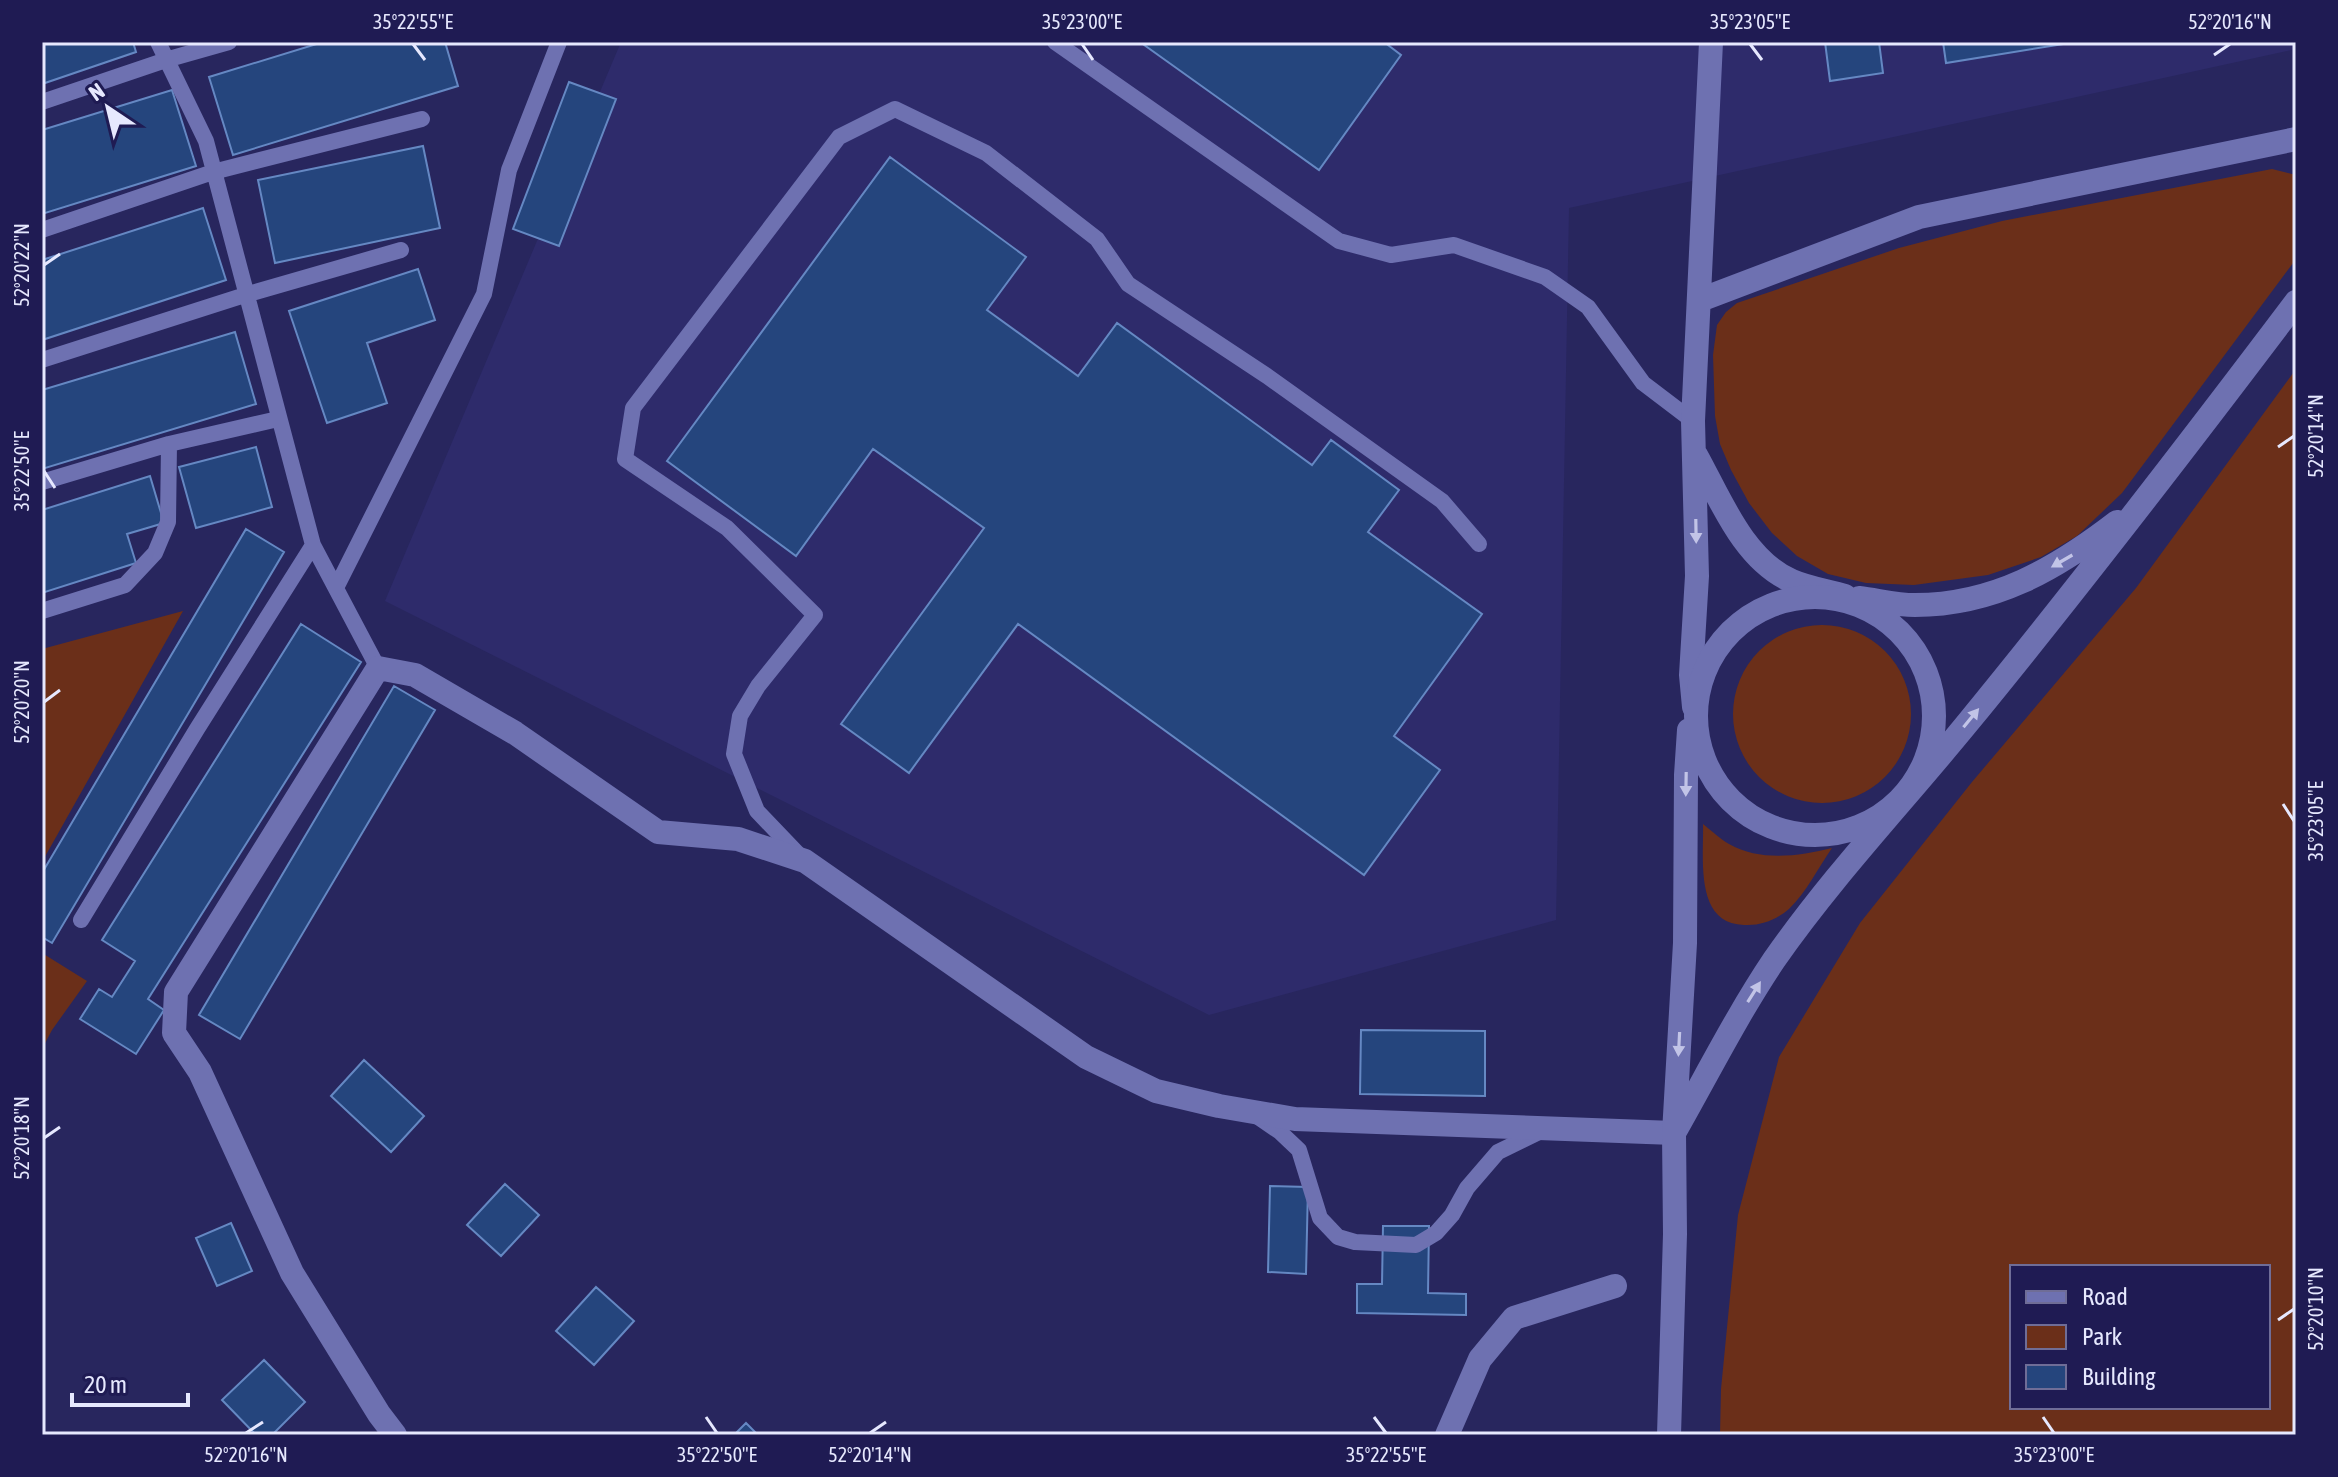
<svg xmlns="http://www.w3.org/2000/svg" width="2338" height="1477" font-family="'Asap Condensed',sans-serif">
	<rect width="100%" height="100%" fill="#28265e"/>
	<!-- built -->
	<path fill="#2e2b6b" d="M621,42H2296V49L1569,208L1556,920L1209,1015L385,601Z"/>
	<!-- green -->
	<path fill="#6b2f19" fill-rule="evenodd" d="M2272,169L2296,175V259L2122,493L2077,536L2041,557L1988,575L1914,585L1866,583L1828,574L1797,556L1772,533L1749,503L1731,470L1720,444L1715,416L1713,355L1717,325L1726,312L1737,303L1899,248L2002,221Z
		M2296,369V1435H1720L1721,1389L1738,1215L1779,1057L1860,923L1972,782L2136,588ZM2012,1267H2268V1407H2012Z
		M183,611L42,862V649Z
		M1733 714a89 89 0 1 1 178 0a89 89 0 1 1-178 0Z
		M1703,824C1712,831 1720,839 1729,844C1761,862 1799,856 1832,848C1818,868 1806,893 1789,909C1776,920 1761,926 1744,925C1694,924 1704,858 1703,824Z
		M42,953L87,981L52,1030L42,1049Z"/>
	<!-- building -->
	<path fill="#25457d" stroke="#6588c3" stroke-width="2" d="M42,42H133L136,52L42,84Z
		M323,42H445L458,86L233,155L209,77Z
		M1140,42H1384L1401,55L1319,170Z
		M1825,42H1879L1883,73L1830,81Z
		M1943,42H2076L1946,63Z
		M569,82L616,99L559,246L513,229Z
		M172,90L196,166L42,214V130Z
		M423,146L440,228L275,263L258,180Z
		M890,157L1026,257L987,310L1078,376L1117,323L1312,465L1331,440L1399,490L1368,532L1482,614L1394,736L1440,770L1364,875L1018,624L909,773L841,724L984,528L873,449L796,556L667,461Z
		M203,208L226,280L42,340V260Z
		M418,269L435,320L367,343L387,403L327,423L289,311Z
		M235,332L256,404L42,469V390Z
		M256,447L272,507L196,528L179,467Z
		M150,476L164,523L127,534L136,563L42,593V510Z
		M246,529L284,552L52,943L42,937V873Z
		M301,624L361,662L148,999L164,1010L136,1054L80,1019L99,989L112,997L135,961L102,940Z
		M394,686L435,710L240,1039L199,1015Z
		M1361,1030L1485,1031V1096L1360,1094Z
		M364,1060L424,1116L391,1152L331,1096Z
		M505,1184L539,1215L501,1256L467,1225Z
		M1270,1186L1308,1187L1306,1274L1268,1272Z
		M231,1223L252,1271L217,1286L196,1238Z
		M1383,1226H1429L1428,1293L1466,1294V1315L1357,1313V1284H1382Z
		M596,1287L634,1321L594,1365L556,1331Z
		M264,1360L305,1402L272,1435H256L222,1400Z
		M746,1423L758,1435H734Z"/>
	<g fill="none" stroke-linecap="round" stroke-linejoin="round">
		<!-- service -->
		<path stroke="#6e71b1" stroke-width="16" d="M158,42L206,141L313,545L378,668
			M1055,42L1339,241L1391,255L1454,245L1545,277L1588,307L1643,383L1693,421
			M42,102L169,59L229,42
			M42,230L213,172L422,119
			M42,360L245,295L401,250
			M42,482L169,444
			M336,588L484,294L509,170L559,42
			M42,611L125,585L155,553L168,522L169,444L278,419
			M801,857L757,811L734,754L740,716L758,686L815,615L727,528L625,459L633,408L839,137L895,109L986,153L1097,239L1128,284L1267,376L1442,501L1479,544
			M81,920L197,729L313,545
			M1258,1117L1280,1132L1299,1150L1320,1218L1338,1237L1355,1242L1416,1245L1436,1233L1452,1215L1467,1188L1498,1152L1543,1130"/>
		<!-- minor -->
		<path stroke="#6e71b1" stroke-width="24" d="M1700,300L1919,217L2296,139
			M1696,455C1720,498 1743,560 1792,581C1808,588 1828,591 1845,596
			M1694,707L1691,675L1697,576L1693,421L1711,42
			M395,1435L379,1414L292,1273L200,1072L174,1033L176,992L378,668L415,675L515,733L658,832L738,839L805,861L1086,1057L1156,1091L1219,1106L1295,1119L1674,1133
			M1447,1435L1480,1359L1514,1318L1615,1286"/>
		<!-- tertiary -->
		<path stroke="#6e71b1" stroke-width="24" d="M1696 716a119 119 0 1 1 238 0a119 119 0 1 1-238 0Z
			M1859,598C1877,600 1896,605 1915,605C1994,605 2056,569 2117,522
			M1674,1133C1707,1075 1737,1015 1774,960C1832,877 1901,804 1965,726C2079,587 2188,445 2296,302
			M1669,1435L1675,1234L1674,1133L1685,943L1686,775L1689,730"/>
	</g>
	<!-- one-way arrows -->
	<defs><path id="oneway-solid" d="M-6-.8H1V-3.2L6.5 0L1 3.2V.8H-6Z" transform="scale(2)"/></defs>
	<g fill="#c2c4e7">
		<use href="#oneway-solid" transform="translate(1696 531) rotate(89)"/>
		<use href="#oneway-solid" transform="translate(2062 561) rotate(150)"/>
		<use href="#oneway-solid" transform="translate(1971 718) rotate(-51)"/>
		<use href="#oneway-solid" transform="translate(1686 784) rotate(91)"/>
		<use href="#oneway-solid" transform="translate(1754 992) rotate(-58)"/>
		<use href="#oneway-solid" transform="translate(1679 1044) rotate(93)"/>
	</g>
	<!-- ticks -->
	<path fill="none" stroke="#e6e8fe" stroke-width="3" d="M413,44L425,60M1082,44L1093,60M1750,44L1762,60M2214,55L2230,44M44,265L60,254M2278,447L2294,436M44,471L55,488M44,702L60,690M2283,804L2294,821M44,1138L60,1127M2278,1320L2294,1309M706,1417L717,1433M1374,1417L1386,1433M2043,1417L2054,1433M246,1433L263,1422M870,1433L886,1422"/>
	<!-- border -->
	<rect width="2338" height="1477" fill="none" stroke="#1f1b53" stroke-width="88"/>
	<!-- legend -->
	<rect x="2010" y="1265" width="260" height="144" fill="#1f1b53" stroke="#6f6d97" stroke-width="2"/>
	<rect x="2026" y="1291" width="40" height="12" fill="#6e71b1" stroke="#6f6d97" stroke-width="2"/>
	<text x="2082" y="1305" font-size="24" fill="#e6e8fe">Road</text>
	<rect x="2026" y="1325" width="40" height="24" fill="#6b2f19" stroke="#6f6d97" stroke-width="2"/>
	<text x="2082" y="1345" font-size="24" fill="#e6e8fe">Park</text>
	<rect x="2026" y="1365" width="40" height="24" fill="#25457d" stroke="#6f6d97" stroke-width="2"/>
	<text x="2082" y="1385" font-size="24" fill="#e6e8fe">Building</text>
	<!-- north arrow -->
	<g transform="translate(108 108) rotate(325)" stroke="#1f1b53" stroke-width="6" paint-order="stroke">
	<path d="M0-6L14 30L0 20L-14 30Z" fill="#e6e8fe"/>
	<text y="-12" font-size="22" font-weight="bold" text-anchor="middle" fill="#e6e8fe">N</text>
	</g>
	<!-- scale -->
	<path d="M72 1393v12h116v-12" fill="none" stroke="#e6e8fe" stroke-width="4"/>
	<text x="84" y="1393" font-size="24" fill="#e6e8fe" stroke="#1f1b53" stroke-width="6" paint-order="stroke">20 m</text>
	<rect x="44" y="44" width="2250" height="1389" fill="none" stroke="#e6e8fe" stroke-width="3"/>
	<g font-size="20" text-anchor="middle" fill="#e6e8fe">
		<text x="413" y="29">35°22'55"E</text>
		<text x="1082" y="29">35°23'00"E</text>
		<text x="1750" y="29">35°23'05"E</text>
		<text x="2230" y="29">52°20'16"N</text>
		<text transform="translate(22 265) rotate(-90)" y="7">52°20'22"N</text>
		<text transform="translate(2316 436) rotate(-90)" y="7">52°20'14"N</text>
		<text transform="translate(22 471) rotate(-90)" y="7">35°22'50"E</text>
		<text transform="translate(22 702) rotate(-90)" y="7">52°20'20"N</text>
		<text transform="translate(2316 821) rotate(-90)" y="7">35°23'05"E</text>
		<text transform="translate(22 1138) rotate(-90)" y="7">52°20'18"N</text>
		<text transform="translate(2316 1309) rotate(-90)" y="7">52°20'10"N</text>
		<text x="246" y="1462">52°20'16"N</text>
		<text x="717" y="1462">35°22'50"E</text>
		<text x="870" y="1462">52°20'14"N</text>
		<text x="1386" y="1462">35°22'55"E</text>
		<text x="2054" y="1462">35°23'00"E</text>
	</g>
</svg>
